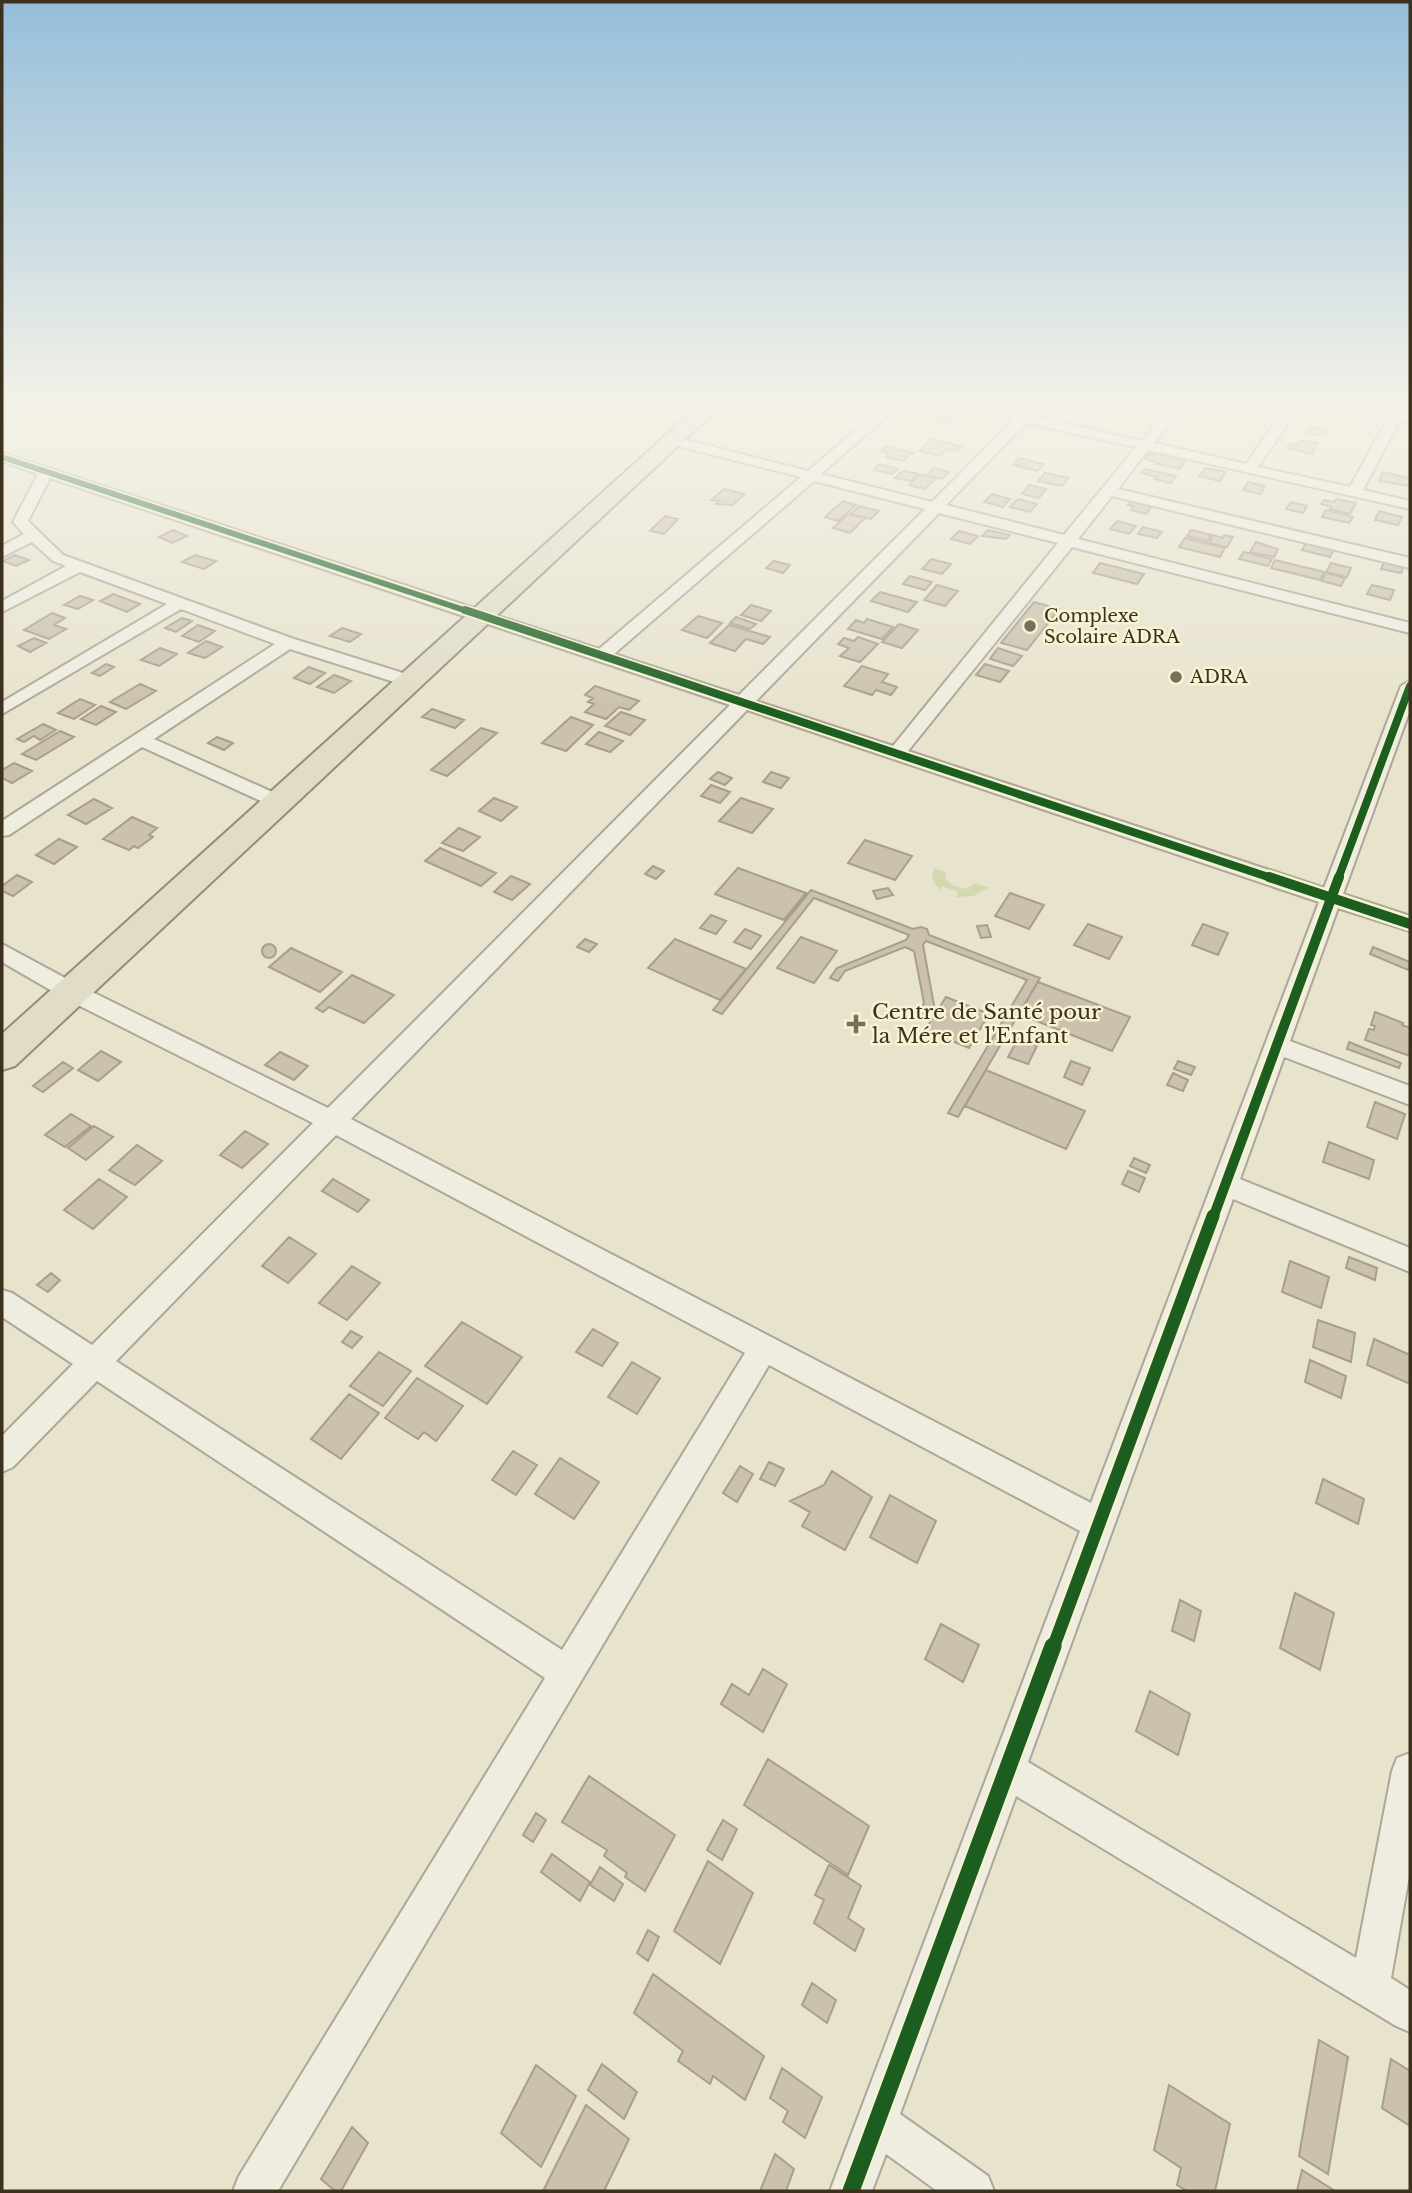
<svg xmlns="http://www.w3.org/2000/svg" width="1412" height="2193" font-family="'Libre Baskerville',serif">
	<rect width="100%" height="100%" fill="#e7e3cd"/>
	<!-- green -->
	<path fill="#d2d9ae" d="M934,868L947,873L945,878L952,885L965,889L976,883L989,888L973,896L956,897L958,892L942,886L940,890L932,879Z"/>
	<!-- building -->
	<path fill="#cbc1ae" stroke="#a89e8c" stroke-width="2" d="M935,405H940L959,409L946,421L933,418L941,413L929,410Z
		M1104,409L1123,413L1117,419L1098,416Z
		M1310,427L1328,430L1325,436L1307,433Z
		M932,439L961,446L956,451L947,449L940,456L920,451Z
		M1300,440L1318,443L1312,454L1287,448L1290,444L1297,445Z
		M886,447L895,449L915,453L909,454L904,461L886,457L889,453L881,451Z
		M1150,451L1165,456L1186,460L1180,469L1157,464L1159,463L1145,459L1148,455H1155L1148,454Z
		M1019,458L1044,464L1037,471L1012,465H1020L1022,463L1015,462Z
		M879,464L898,469L892,474L874,470Z
		M934,468L949,472L942,479L927,475Z
		M1205,468L1226,472L1220,481L1199,476Z
		M1144,469L1176,476L1171,483L1155,479L1157,477L1141,473Z
		M902,471L918,474L911,481L895,478Z
		M1383,472L1410,478V486L1379,481Z
		M1045,473L1068,478L1062,486L1038,481Z
		M920,474L936,478L925,489L909,485Z
		M1248,482L1265,486L1261,494L1243,490Z
		M1029,485L1046,489L1039,498L1022,494Z
		M724,489L745,494L733,505L716,504L719,501L711,500Z
		M992,494L1010,499L1003,507L984,502Z
		M1018,499L1037,504L1030,512L1010,507Z
		M1336,499L1356,503L1350,514L1330,509L1331,507L1321,504L1324,500L1334,502Z
		M843,501L856,505L838,521L825,517Z
		M1131,501L1152,506L1146,514L1131,510L1134,506L1128,505Z
		M1291,502L1307,506L1303,513L1286,509Z
		M859,506L879,511L871,519L851,514Z
		M1326,510L1353,517L1349,523L1322,517Z
		M1379,511L1402,517L1398,525L1375,520Z
		M848,514L865,518L850,533L833,528Z
		M665,516L678,519L664,534L650,531Z
		M1117,521L1136,526L1129,534L1110,529Z
		M1143,527L1162,532L1157,538L1138,534Z
		M173,530L187,536L172,543L159,537Z
		M988,530L1010,535L1006,539L982,536Z
		M1191,530L1211,535L1207,541L1187,536Z
		M959,531L978,536L970,544L951,539Z
		M1213,535L1223,538L1224,535L1233,537L1227,547L1209,543Z
		M1185,538L1225,548L1220,557L1179,547Z
		M1256,542L1278,549L1274,557L1250,552Z
		M1306,543L1334,549L1330,557L1302,550Z
		M1244,552L1272,559L1268,566L1239,559Z
		M15,555L29,560L16,566L3,561Z
		M195,555L216,561L204,569L182,562Z
		M931,559L951,564L942,574L922,569Z
		M1275,560L1324,572L1320,580L1271,568Z
		M774,561L790,565L783,573L766,568Z
		M1384,562L1404,566L1401,573L1381,569Z
		M1100,563L1144,574L1137,584L1093,573Z
		M1331,563L1351,568L1347,577L1326,572Z
		M1326,573L1345,578L1341,586L1322,581Z
		M910,576L932,582L925,590L903,584Z
		M937,585L958,591L945,606L924,600Z
		M1372,585L1394,590L1390,600L1367,594Z
		M880,592L917,602L908,612L871,601Z
		M113,594L140,604L127,612L100,601Z
		M80,596L93,600L78,609L64,605Z
		M1034,602L1059,609L1027,650L1001,643Z
		M751,605L771,611L761,621L741,615Z
		M52,613L65,618L54,625L66,629L49,639L24,630Z
		M698,616L722,623L707,638L682,630Z
		M736,617L756,624L750,629L730,623Z
		M182,618L192,621L176,632L165,628Z
		M867,619L893,627L882,639L848,629L856,620L864,623Z
		M899,624L918,630L902,648L882,642Z
		M198,625L215,631L199,642L182,636Z
		M729,625L770,637L763,644L746,639L735,651L710,643Z
		M342,628L361,634L350,642L330,636Z
		M858,637L878,644L860,662L840,656L849,648L838,644L844,638L854,641Z
		M34,638L46,643L30,652L18,646Z
		M206,641L222,647L205,658L188,653Z
		M160,648L177,654L159,666L141,660Z
		M998,648L1022,656L1013,666L990,659Z
		M106,664L114,667L100,676L92,673Z
		M985,664L1009,671L1000,682L976,675Z
		M862,666L888,674L882,682L897,687L891,695L876,690L872,695L844,686Z
		M309,667L325,673L310,684L294,678Z
		M334,675L351,681L334,693L317,687Z
		M140,684L156,691L126,709L110,702Z
		M595,686L639,701L629,710L619,707L606,719L585,712L594,704L588,702L593,698L585,695Z
		M80,699L95,705L74,719L58,713Z
		M101,706L116,712L96,725L81,719Z
		M432,709L464,720L455,728L422,717Z
		M621,712L645,720L630,735L605,726Z
		M571,717L593,725L566,751L542,743Z
		M43,724L56,730L40,740L34,736L24,742L17,739Z
		M481,728L497,733L447,776L431,770Z
		M60,731L74,737L36,760L22,754Z
		M599,732L623,741L610,752L586,744Z
		M217,737L233,743L224,750L208,743Z
		M14,763L32,771L12,783L2,778V770Z
		M718,772L732,778L725,785L710,779Z
		M771,772L789,778L781,788L763,782Z
		M711,785L730,792L720,803L701,796Z
		M494,798L517,807L501,821L479,811Z
		M741,798L773,809L752,833L719,821Z
		M94,799L112,808L86,824L68,815Z
		M132,817L157,828L149,835L153,837L138,848L134,846L129,850L103,839Z
		M459,828L480,837L463,851L442,843Z
		M59,839L77,847L54,864L36,855Z
		M865,840L912,856L895,880L848,863Z
		M440,848L496,873L481,886L425,861Z
		M653,866L664,871L656,879L645,874Z
		M738,868L806,893L784,920L715,894Z
		M17,875L32,882L13,896L2,891V886Z
		M511,876L530,884L512,900L494,892Z
		M888,888L893,895L877,899L873,891Z
		M811,890L913,929L921,927L927,929L929,935L1040,978L958,1117L948,1113L1027,980L926,941L923,945L934,1005L926,1017L918,1014L924,1003L914,951L905,947L845,971L838,981L830,978L837,968L906,940L909,935L814,898L722,1014L713,1010Z
		M1010,893L1044,905L1029,929L995,916Z
		M711,915L726,921L716,934L700,928Z
		M1088,924L1122,937L1109,959L1074,945Z
		M1203,924L1228,933L1218,955L1192,945Z
		M987,925L991,937L981,938L977,926Z
		M745,929L761,936L751,949L734,942Z
		M801,937L837,951L814,983L777,968Z
		M585,939L597,944L589,952L577,947Z
		M675,939L746,969L720,1000L648,968Z
		M262 951a7 7 0 1 1 14 0a7 7 0 1 1-14 0Z
		M1373,947L1410,962L1408,970L1370,954Z
		M291,948L342,972L320,992L269,967Z
		M352,975L394,995L364,1023L329,1007L323,1012L316,1008Z
		M1038,982L1130,1017L1112,1051L1019,1014Z
		M946,997L989,1014L969,1048L925,1030Z
		M1375,1012L1403,1023L1402,1025L1410,1028V1056L1365,1040L1369,1029L1374,1030L1375,1026L1371,1025Z
		M1018,1039L1037,1046L1028,1064L1008,1057Z
		M1349,1042L1401,1063L1399,1068L1347,1049Z
		M101,1051L121,1062L98,1081L78,1070Z
		M280,1052L308,1066L294,1080L265,1065Z
		M1071,1061L1090,1068L1082,1085L1064,1077Z
		M1178,1061L1195,1067L1191,1075L1174,1069Z
		M63,1062L73,1068L43,1092L33,1086Z
		M986,1070L1085,1111L1066,1149L965,1106Z
		M1173,1073L1188,1080L1183,1091L1167,1085Z
		M1375,1102L1405,1114L1397,1139L1367,1127Z
		M71,1114L91,1126L65,1147L45,1135Z
		M94,1126L113,1137L86,1160L68,1148Z
		M245,1131L268,1144L242,1168L220,1155Z
		M1329,1142L1374,1160L1369,1179L1323,1162Z
		M137,1145L162,1161L135,1185L109,1170Z
		M1134,1158L1150,1165L1146,1173L1130,1166Z
		M1128,1171L1145,1178L1139,1192L1122,1184Z
		M99,1179L127,1197L93,1229L64,1210Z
		M333,1179L369,1200L358,1212L322,1191Z
		M289,1237L316,1254L288,1283L262,1266Z
		M1349,1257L1377,1268L1375,1280L1346,1268Z
		M1290,1261L1329,1277L1321,1308L1282,1292Z
		M352,1266L380,1283L347,1320L319,1303Z
		M51,1273L60,1280L48,1292L37,1285Z
		M1318,1320L1355,1333L1351,1362L1313,1347Z
		M462,1322L522,1357L487,1404L425,1366Z
		M593,1329L618,1343L602,1366L576,1352Z
		M351,1331L362,1337L352,1348L342,1342Z
		M1374,1339L1410,1355V1384L1367,1365Z
		M379,1352L411,1371L383,1406L350,1386Z
		M1310,1360L1346,1376L1341,1398L1305,1382Z
		M632,1362L660,1378L637,1414L608,1397Z
		M417,1378L463,1406L436,1441L424,1432L418,1439L385,1418Z
		M349,1394L379,1413L341,1459L311,1439Z
		M513,1451L537,1465L516,1495L492,1480Z
		M560,1458L599,1482L574,1519L535,1494Z
		M769,1462L784,1469L775,1486L760,1479Z
		M740,1466L753,1474L737,1502L723,1493Z
		M832,1471L872,1497L845,1550L802,1526L810,1512L790,1501L824,1485Z
		M1323,1479L1364,1499L1358,1524L1316,1503Z
		M890,1495L936,1521L917,1563L870,1537Z
		M1295,1593L1334,1613L1320,1670L1280,1648Z
		M1180,1600L1201,1611L1194,1641L1172,1631Z
		M941,1624L979,1645L963,1682L925,1659Z
		M763,1669L787,1684L763,1732L721,1704L732,1684L749,1695Z
		M1150,1691L1190,1714L1178,1755L1136,1731Z
		M768,1759L869,1826L848,1875L744,1805Z
		M589,1776L675,1835L645,1891L625,1877L627,1873L604,1856L607,1850L562,1822Z
		M536,1813L546,1820L533,1842L523,1835Z
		M723,1820L737,1829L722,1860L707,1850Z
		M552,1854L590,1882L580,1901L541,1872Z
		M708,1861L753,1893L720,1964L674,1931Z
		M829,1865L861,1886L848,1918L864,1929L855,1951L814,1923L824,1900L815,1895Z
		M600,1867L623,1884L614,1901L590,1885Z
		M648,1930L659,1937L648,1961L637,1953Z
		M653,1974L764,2056L745,2100L713,2076L710,2084L678,2061L683,2051L634,2013Z
		M812,1983L836,2000L827,2023L802,2005Z
		M1319,2040L1348,2057L1328,2174L1299,2156Z
		M1391,2059L1410,2071V2126L1382,2108Z
		M602,2064L637,2092L624,2119L588,2090Z
		M536,2065L576,2096L541,2167L501,2133Z
		M782,2068L822,2097L805,2138L783,2122L788,2111L770,2098Z
		M1169,2085L1230,2124L1215,2191H1187L1177,2185L1181,2168L1154,2150Z
		M586,2105L629,2139L604,2191H543Z
		M352,2127L368,2143L341,2191H335L321,2179Z
		M775,2154L794,2169L786,2191H760Z
		M1302,2170L1335,2191H1297Z"/>
	<g fill="none" stroke-linecap="round" stroke-linejoin="round">
		<!-- minor casing -->
		<g stroke="#aca797" stroke-width="4">
			<path id="minor" d="M890,401H904L821,474L932,502L1014,420L942,401H967L1142,441L1174,401H1187L1154,443L1246,464L1290,401H1324L1410,416V424L1399,422L1363,490L1410,501V509L1148,450L1118,489L1410,558V568L1112,496L1078,539L1410,623V633L1072,547L908,751L1324,888L1401,686L1410,681V710L1343,894L1410,916V931L1338,908L1290,1041L1410,1086V1105L1284,1057L1240,1179L1410,1248V1272L1233,1199L1028,1762L1356,1958L1392,1771L1397,1758L1410,1753V1871L1391,1978L1410,1990V2032L1396,2026L1016,1796L900,2114L988,2176L994,2191H937L886,2154L872,2191H830L1080,1531L769,1365L278,2191H233L239,2176L545,1678L97,1381L13,1467L2,1472V1436L73,1364L2,1317V1290L12,1293L92,1345L313,1123L64,998L2,962V944L80,986L328,1108L730,705L50,478L28,521L63,555L294,639L419,678L422,682L413,687L407,686L290,649L154,739L288,799L291,803L288,807H274L142,747L9,835L2,836V821L275,644L181,609L2,714V702L167,604L80,572L2,612V601L66,566L53,561L32,542L2,557V546L24,534L13,522L38,474L2,461V453L599,649L801,477L670,444V438L675,437L808,471ZM1301,405L1387,420L1350,487L1258,467ZM1026,423L1136,447L1064,535L946,505ZM814,481L925,509L739,695L614,654ZM939,513L1058,543L893,746L756,701ZM747,710L1319,902L1091,1503L351,1119ZM336,1135L745,1353L562,1650L116,1361Z"/>
		</g>
		<!-- trunk casing -->
		<g stroke="#928c7d" stroke-width="4">
			<path id="trunk" d="M704,401H726L15,1066L2,1070V1034Z"/>
		</g>
		<!-- minor -->
		<use href="#minor" fill="#efece0" fill-rule="evenodd"/>
		<!-- trunk -->
		<use href="#trunk" fill="#e0dcc7" fill-rule="evenodd"/>
		<!-- cycleway-far4 casing -->
		<g stroke="#f8f3d3" stroke-width="9">
			<path id="cycleway-far4" d="M2,457L470,612"/>
		</g>
		<!-- cycleway-far3 casing -->
		<g stroke="#f8f3d3" stroke-width="11">
			<path id="cycleway-far3" d="M465,610L1274,879
				M1338,879L1410,686"/>
		</g>
		<!-- cycleway-far2 casing -->
		<g stroke="#f8f3d3" stroke-width="15">
			<path id="cycleway-far2" d="M1269,877L1410,924
				M1213,1218L1339,877"/>
		</g>
		<!-- cycleway-far1 casing -->
		<g stroke="#f8f3d3" stroke-width="18">
			<path id="cycleway-far1" d="M1053,1648L1213,1216"/>
		</g>
		<!-- cycleway casing -->
		<g stroke="#f8f3d3" stroke-width="21">
			<path id="cycleway" d="M851,2191L1053,1646"/>
		</g>
		<!-- cycleway-far4 -->
		<use href="#cycleway-far4" stroke="#1b5e20" stroke-width="6"/>
		<!-- cycleway-far3 -->
		<use href="#cycleway-far3" stroke="#1b5e20" stroke-width="8"/>
		<!-- cycleway-far2 -->
		<use href="#cycleway-far2" stroke="#1b5e20" stroke-width="10"/>
		<!-- cycleway-far1 -->
		<use href="#cycleway-far1" stroke="#1b5e20" stroke-width="13"/>
		<!-- cycleway -->
		<use href="#cycleway" stroke="#1b5e20" stroke-width="17"/>
	</g>
	<!-- sky -->
	<linearGradient id="sky" x2="0" y2="1"><stop stop-color="#95beda"/><stop offset="0.57" stop-color="#f4f2e8"/><stop offset="1" stop-color="#f4f2e8" stop-opacity="0"/></linearGradient>
	<rect width="1412" height="708" fill="url(#sky)"/>
	<!-- markers -->
	<g fill="#786f5b" stroke="#f8f3d3" stroke-width="2.5">
		<circle cx="1030" cy="626" r="7"/>
		<circle cx="1176" cy="677" r="7"/>
		<path d="M852.5 1013.5h7v7h7v7h-7v7h-7v-7h-7v-7h7z"/>
	</g>
	<g text-anchor="middle" stroke-width="5" stroke-linejoin="round" paint-order="stroke">
		<!-- far-poi labels -->
		<g font-size="18" fill="#3c311d" stroke="#f8f3d3" text-anchor="start">
			<text x="1044" y="622">Complexe<tspan x="1044" dy="21">Scolaire ADRA</tspan></text>
			<text x="1190" y="683">ADRA</text>
		</g>
		<!-- poi labels -->
		<g font-size="21" fill="#3c311d" stroke="#f8f3d3" text-anchor="start">
			<text x="872" y="1019">Centre de Santé pour<tspan x="872" dy="24">la Mére et l'Enfant</tspan></text>
		</g>
	</g>
	<!-- border -->
	<rect width="1412" height="2193" fill="none" stroke="#3c311d" stroke-width="7"/>
</svg>
